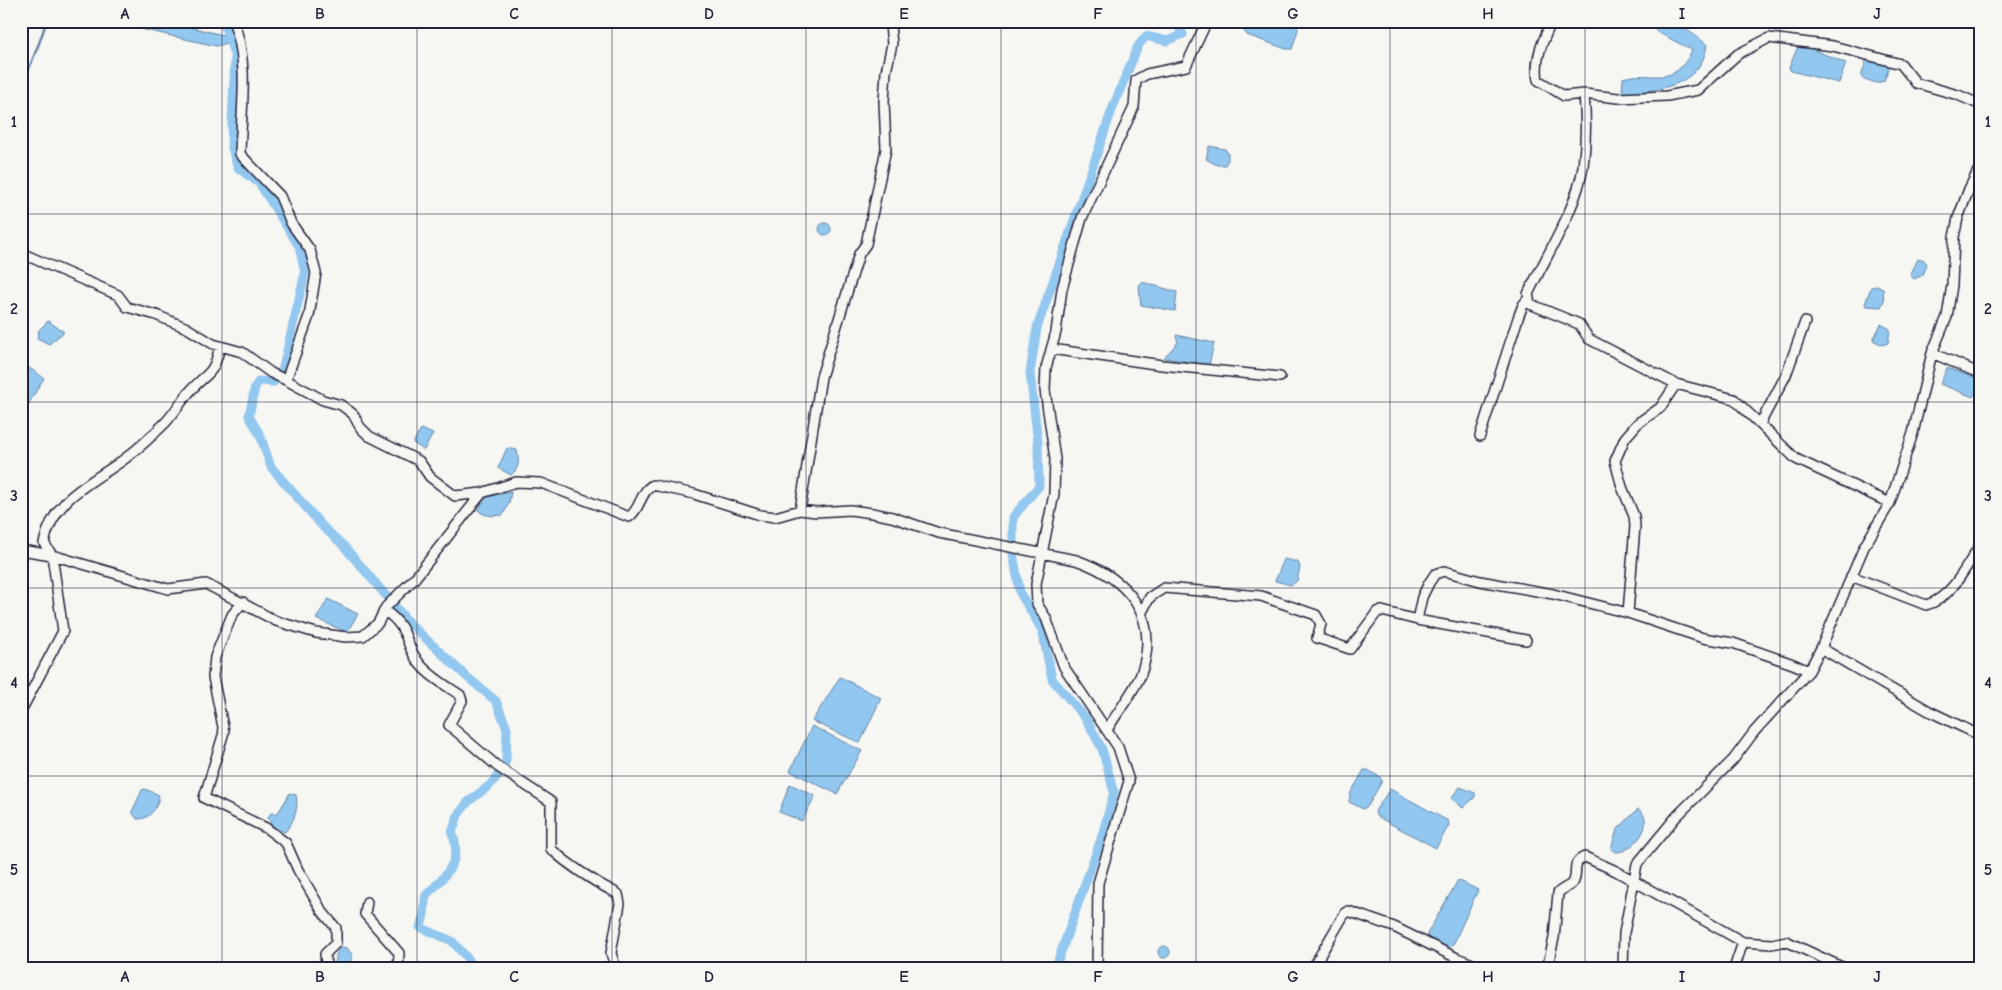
<svg xmlns="http://www.w3.org/2000/svg" width="2002" height="990" font-family="'Comic Neue',sans-serif">
	<rect width="100%" height="100%" fill="#f6f6f2"/>
	<filter id="ink" filterUnits="userSpaceOnUse"><feTurbulence type="fractalNoise" baseFrequency=".02" numOctaves="2"/><feDisplacementMap in="SourceGraphic" scale="10" xChannelSelector="R" yChannelSelector="G"/><feConvolveMatrix kernelMatrix="1 2 1 2 8 2 1 2 1" color-interpolation-filters="sRGB"/></filter>
	<g filter="url(#ink)">
		<!-- water -->
		<path fill="#92c7ef" stroke="#6585a7" d="M135,21H164L223,35L228,43L216,46L141,29L135,26Z
			M1246,21H1289L1297,26L1298,30L1292,49H1286L1247,35L1244,31Z
			M1650,21C1673,21 1689,29 1707,45C1701,87 1657,91 1622,93L1623,78C1652,69 1673,91 1692,50L1657,32Z
			M1799,44L1846,63L1839,83L1791,71L1789,68Z
			M1868,56L1890,64L1884,81L1876,83L1863,79L1861,76Z
			M1209,146L1225,149L1228,153V160L1225,165H1217L1206,159Z
			M819 229a6 6 0 1 1 12 0a6 6 0 1 1-12 0Z
			M1918,259H1923L1927,264L1923,275L1914,279L1910,275Z
			M1142,282L1177,292L1175,311L1141,305L1139,286Z
			M1877,286L1883,289L1884,301L1881,307L1866,306L1865,304L1871,287Z
			M48,321L64,332L49,344L37,338L39,330Z
			M1881,324L1890,329L1888,343L1882,345L1873,340Z
			M1176,335L1214,343L1209,365L1164,358L1178,342Z
			M22,363L44,378L26,408L21,405Z
			M1947,368L1980,380L1981,384L1973,397L1940,384Z
			M421,429L433,434L424,450L413,443Z
			M507,448L517,450C519,461 520,468 511,475L498,468Z
			M511,492L509,503L503,515C495,516 484,517 478,510L487,497Z
			M1284,559L1298,562L1300,567L1297,581L1291,585L1275,581Z
			M328,599L358,614L347,632L316,619Z
			M840,677L881,698L860,743L812,721Z
			M812,726L862,751L837,794L790,771Z
			M1364,770H1368L1380,777L1382,781L1368,806L1363,809L1349,802L1350,794Z
			M790,784L815,796L802,821L779,812Z
			M1460,787L1475,793V797L1463,808L1451,798Z
			M145,789L159,795C158,807 150,820 137,819L132,812L142,790Z
			M1390,789L1448,821L1449,825L1436,848L1376,816L1375,811Z
			M290,793L296,795C299,808 294,822 285,832C277,830 271,827 268,817L271,813H278Z
			M1638,809C1658,822 1633,853 1616,852L1611,849L1617,830Z
			M1458,880L1478,890L1453,945L1448,948L1428,938L1427,934Z
			M1158 952a6 6 0 1 1 12 0a6 6 0 1 1-12 0Z
			M342,947L347,948L353,956L346,969L336,965C335,958 336,951 342,947Z"/>
		<g fill="none" stroke-linecap="round" stroke-linejoin="round">
			<!-- stream -->
			<path stroke="#6585a7" stroke-width="2.5" d="M21,97C25,70 40,48 46,21"/>
			<!-- canal -->
			<path stroke="#92c7ef" stroke-width="9" d="M223,21L235,57L231,145L238,168L259,183L299,246L305,273L282,372
				M274,382L259,381L255,387L249,416L260,435L271,467L324,528L342,544L411,625L467,677L496,701L507,729L506,760L503,769L490,785L468,802L458,815L452,833C464,859 444,879 426,895C423,907 427,914 420,927L452,941L468,959L467,969
				M1055,969L1102,836L1114,792L1102,749L1086,719L1052,679L1042,630L1020,593L1013,553V517L1039,486L1038,443L1030,373L1037,328L1113,107L1138,46L1146,36L1167,41L1183,34L1174,21"/>
			<!-- minor casing -->
			<g stroke="#22223b" stroke-width="12">
				<path id="minor" d="M233,21C250,62 241,111 240,154L280,196L291,223L310,250L316,273L309,316L286,380L323,400L341,405L353,414L360,427L369,436L419,461L430,477L455,496L482,493
					M1552,21C1543,40 1534,59 1538,80L1564,96L1584,94C1586,117 1586,144 1583,167C1577,208 1546,256 1528,294L1530,304L1579,324L1589,339L1676,384L1734,399L1796,459L1890,503
					M1584,94L1618,98L1667,96L1698,90L1738,54L1769,38L1833,46L1901,64L1916,83L1958,95L1981,105
					M21,253L118,295L127,307L156,315L187,328L213,344L242,352L271,373L286,380
					M1051,349L1162,365L1280,377
					M1932,353L1981,374
					M1760,424L1786,375L1805,322
					M1480,436L1518,318L1523,305L1528,299
					M800,510L821,377L859,254L866,244L886,149L884,101L886,72L892,44L890,25L888,21
					M21,550L52,555L168,589L206,584L276,621L316,633L346,637L363,636L378,623L386,607L415,578L482,493L516,482L541,483L629,517C641,509 640,491 653,485L694,494L760,515L775,517L800,510L816,512L850,510L872,513L892,517L939,533L1076,560C1128,578 1161,617 1141,674C1135,690 1116,714 1107,730
					M1851,576L1926,605C1953,598 1966,565 1981,544
					M243,602L232,615L215,657L213,677L224,732L204,798L266,828L286,843L298,870L322,911L336,928V943L325,954L326,965L330,969
					M385,611C410,628 404,644 419,663C429,676 447,686 460,695L462,701L449,725L498,767L551,802V849C572,868 593,881 618,894L620,904L611,953L616,969
					M1142,612L1150,597L1164,588L1261,596L1316,615L1321,624L1317,638L1350,649L1377,612L1382,611L1417,620L1422,597L1429,583L1435,574L1444,571L1480,581L1553,594L1628,613L1703,638L1733,643L1793,664L1809,671
					M1628,613L1635,526L1634,516L1622,487L1615,461L1625,438L1638,423L1660,408L1676,384
					M1417,620L1526,640
					M1821,648L1929,711L1981,736
					M21,711L63,631L52,555L44,543C53,502 82,488 113,467C132,455 150,438 166,422C175,412 182,400 192,389C210,370 213,376 220,346
					M367,902L365,914L399,953L398,969
					M1097,969L1098,883L1129,781L1118,747L1064,667L1046,618L1037,604L1036,584L1054,494L1055,459L1045,390L1046,368L1056,332L1062,289L1082,218L1134,107L1136,80L1147,74L1186,66L1207,21
					M1312,969L1345,913L1348,911L1394,927L1457,958L1486,969
					M1547,969L1554,938L1558,893C1562,888 1570,887 1574,881C1578,871 1571,862 1585,857L1616,871L1743,942L1772,944L1786,941L1846,969
					M1623,969L1624,933L1637,864L1676,817L1733,760L1754,732L1809,671L1821,648L1864,547L1890,503L1913,433L1932,353L1947,317L1952,285L1954,237L1958,218L1969,189L1981,165
					M1734,969L1743,942"/>
			</g>
			<!-- minor -->
			<use href="#minor" stroke="#f6f6f2" stroke-width="9"/>
		</g>
	</g>
	<!-- grid -->
	<path fill="none" stroke="#22223b" stroke-width="1" stroke-opacity="0.55" d="M222,21V969M417,21V969M612,21V969M806,21V969M1001,21V969M1196,21V969M1390,21V969M1585,21V969M1780,21V969M21,214H1981M21,402H1981M21,588H1981M21,776H1981"/>
	<!-- margin -->
	<rect width="2002" height="990" fill="none" stroke="#f6f6f2" stroke-width="55"/>
	<rect x="28" y="28" width="1946" height="934" fill="none" stroke="#22223b" stroke-width="2"/>
	<g font-size="16" text-anchor="middle" font-weight="bold" fill="#22223b">
		<text x="125" y="19">A</text>
		<text x="320" y="19">B</text>
		<text x="514" y="19">C</text>
		<text x="709" y="19">D</text>
		<text x="904" y="19">E</text>
		<text x="1098" y="19">F</text>
		<text x="1293" y="19">G</text>
		<text x="1488" y="19">H</text>
		<text x="1682" y="19">I</text>
		<text x="1877" y="19">J</text>
		<text x="14" y="127">1</text>
		<text x="1988" y="127">1</text>
		<text x="14" y="314">2</text>
		<text x="1988" y="314">2</text>
		<text x="14" y="501">3</text>
		<text x="1988" y="501">3</text>
		<text x="14" y="688">4</text>
		<text x="1988" y="688">4</text>
		<text x="14" y="875">5</text>
		<text x="1988" y="875">5</text>
		<text x="125" y="982">A</text>
		<text x="320" y="982">B</text>
		<text x="514" y="982">C</text>
		<text x="709" y="982">D</text>
		<text x="904" y="982">E</text>
		<text x="1098" y="982">F</text>
		<text x="1293" y="982">G</text>
		<text x="1488" y="982">H</text>
		<text x="1682" y="982">I</text>
		<text x="1877" y="982">J</text>
	</g>
</svg>
